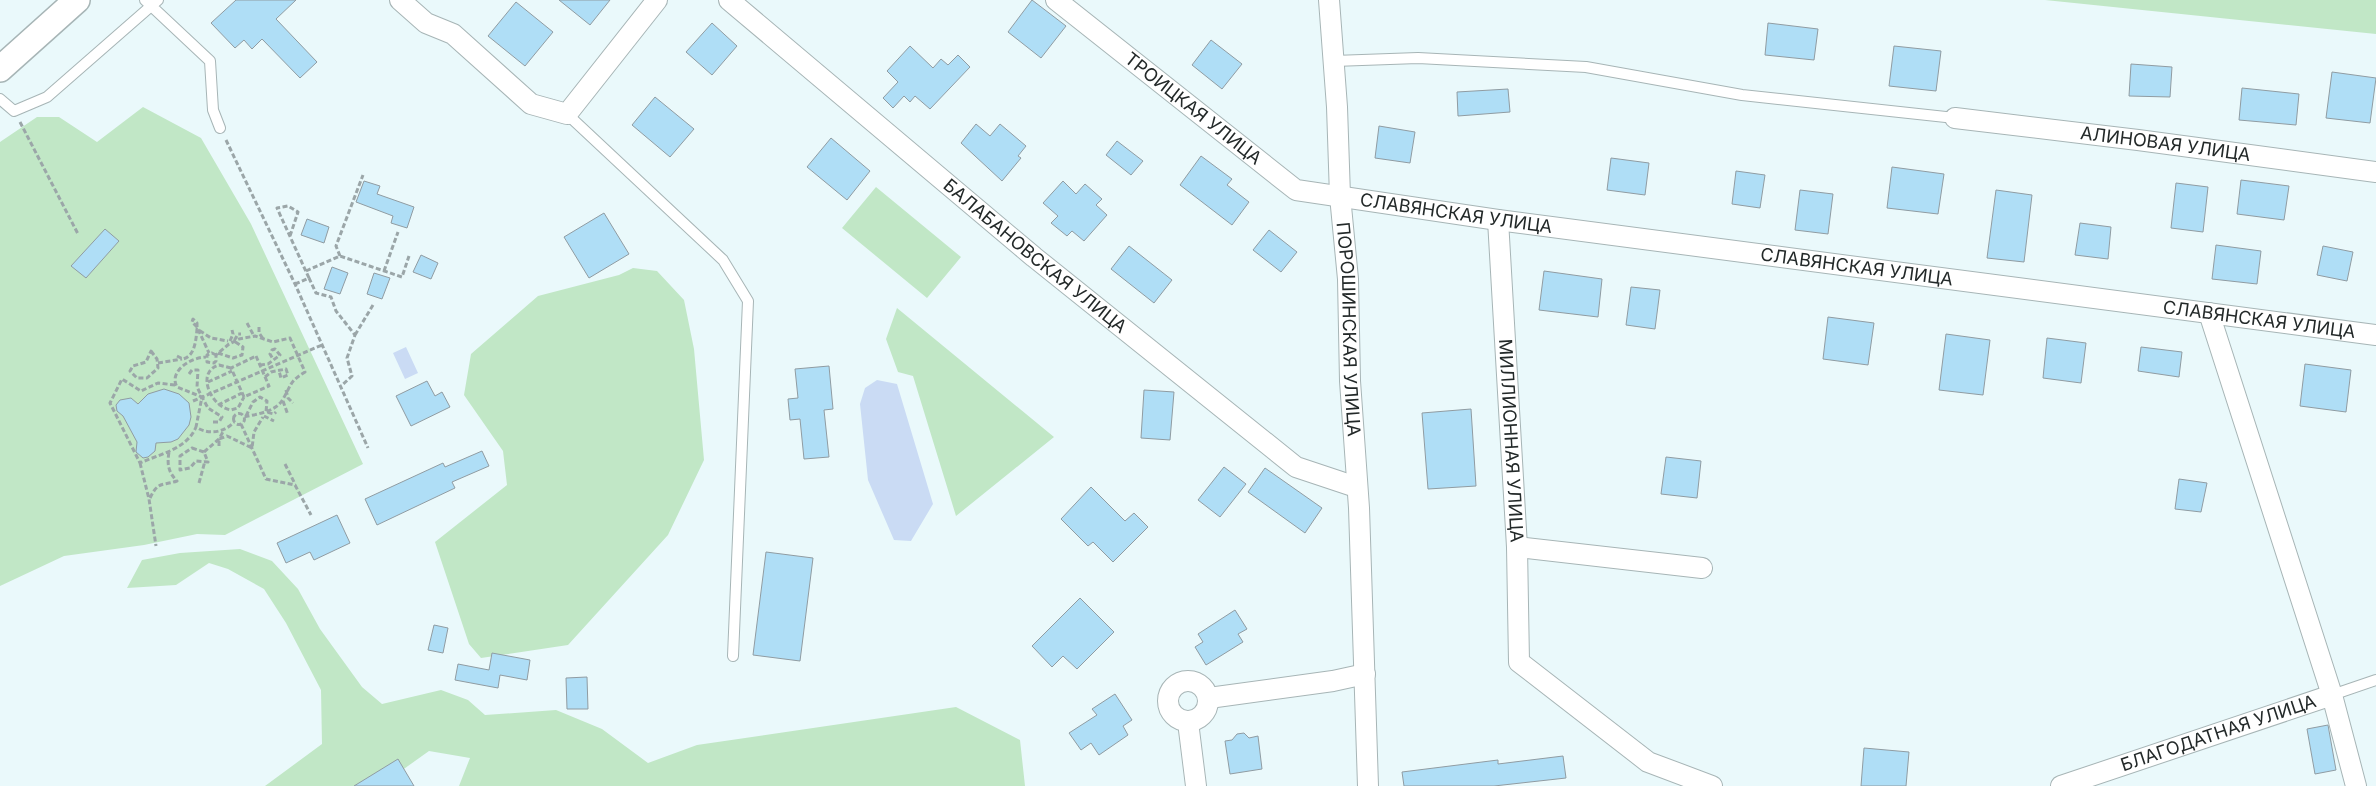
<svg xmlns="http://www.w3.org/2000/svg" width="2376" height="786" font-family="Inter,sans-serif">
	<rect width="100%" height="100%" fill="#eaf9fb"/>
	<!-- green -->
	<path fill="#c1e7c6" d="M2045,0H2376V34Z
		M143,107L201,138L251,224L363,464L225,535L197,534L144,545L64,556L0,586V142L37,117H59L97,142Z
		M876,187L961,257L927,298L842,228Z
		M633,268L657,271L684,300L694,349L704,460L668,535L568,645L481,658L469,644L435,542L507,485L503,451L464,395L471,354L538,296L619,275Z
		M897,308L1054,437L956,516L913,376L898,372L886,339Z
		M240,549L272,561L298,589L320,629L362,687L382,704L441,690L468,700L485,715L556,710L602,729L648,763L697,745L956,707L1020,740L1025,786H459L470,758L429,751L380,786H265L322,744L321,690L286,623L264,589L228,569L209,563L176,585L127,588L142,560L180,553Z"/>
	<!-- water -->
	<path fill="#cadbf4" d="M406,347L418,373L405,379L393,353Z
		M877,380L897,384L933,504L911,541L894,540L868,480L860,404L865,388Z"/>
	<!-- building -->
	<path fill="#afdef6" stroke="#909ca2" d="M236,0H296L276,19L317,62L300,78L262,39L252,49L244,40L235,48L211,23Z
		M559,0H610L590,25Z
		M1032,0L1066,26L1041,58L1008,32Z
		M516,2L553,32L525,66L488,36Z
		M712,23L737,46L712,75L686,52Z
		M1768,23L1818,29L1814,60L1765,55Z
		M1211,40L1242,64L1222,89L1192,65Z
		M910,46L933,68L941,59L948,65L958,55L970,67L930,109L915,96L910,102L904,96L893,108L883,98L898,82L887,71Z
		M1894,46L1941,51L1936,91L1889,86Z
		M2131,64L2172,67L2170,97L2129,96Z
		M2332,72L2376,78L2370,123L2326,118Z
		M2242,88L2299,94L2296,125L2239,120Z
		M1508,89L1510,112L1458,116L1457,92Z
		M655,97L694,129L670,157L632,125Z
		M976,124L990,136L1000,124L1026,146L1018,156L1021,158L1002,181L961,143Z
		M1379,126L1415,132L1410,163L1375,158Z
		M831,138L870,171L847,200L807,167Z
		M1117,141L1143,161L1131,175L1106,155Z
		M1201,156L1232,179L1227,185L1249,202L1232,225L1180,185Z
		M1611,158L1649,163L1645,195L1607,190Z
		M1892,167L1944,174L1938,214L1887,208Z
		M1736,171L1765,175L1760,208L1732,204Z
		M2241,180L2289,186L2284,220L2237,214Z
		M364,181L380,186L377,194L414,207L407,228L391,223L393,216L356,202Z
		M1063,181L1076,194L1085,184L1102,199L1096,205L1107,215L1084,241L1072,231L1067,236L1051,223L1058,216L1043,203Z
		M2176,183L2208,187L2203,232L2171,228Z
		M1800,190L1833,194L1828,234L1795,230Z
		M1996,190L2032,195L2024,262L1987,258Z
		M604,213L629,254L589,278L564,237Z
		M307,219L329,227L324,243L301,235Z
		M2080,223L2111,227L2108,259L2075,255Z
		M105,229L119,241L86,278L71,266Z
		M1269,230L1297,252L1281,272L1253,250Z
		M2216,245L2261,251L2257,284L2212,279Z
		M1129,246L1172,280L1154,303L1111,269Z
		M2323,246L2353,252L2347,281L2317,275Z
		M421,255L438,263L431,279L413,272Z
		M332,267L348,273L340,294L324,289Z
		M1544,271L1602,279L1598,317L1539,310Z
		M374,273L390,278L382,299L367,294Z
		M1631,287L1660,290L1655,329L1626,325Z
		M1828,317L1874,323L1868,365L1823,359Z
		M1946,334L1990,340L1983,395L1939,390Z
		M2047,338L2086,343L2081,383L2043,378Z
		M2141,347L2182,352L2179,377L2138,371Z
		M2305,364L2351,370L2346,412L2300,406Z
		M829,366L833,409L824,410L829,457L804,459L800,419L790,420L788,399L798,398L795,369Z
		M427,381L435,396L442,392L450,407L411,426L396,396Z
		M164,389L179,394L189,403L191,417L189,425L178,439L171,442L156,443L155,451L148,457L143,458L136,452L137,442L123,416L117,411L116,405L120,400L131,398L138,404L148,394Z
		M1144,390L1174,392L1170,440L1141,438Z
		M1471,409L1476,486L1428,489L1422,413Z
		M482,451L489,466L452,482L455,488L377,525L365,499L443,463L445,467Z
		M1666,457L1701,461L1697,498L1661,494Z
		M1224,467L1246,484L1220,517L1198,500Z
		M1265,468L1322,508L1305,533L1248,492Z
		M2179,479L2207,483L2201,512L2175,509Z
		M1091,487L1125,521L1134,513L1148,527L1113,562L1093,542L1088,546L1061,519Z
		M337,515L350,543L314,560L310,552L286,563L277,543Z
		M766,552L813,558L800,661L753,655Z
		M1080,598L1114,632L1077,669L1063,656L1052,667L1032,646Z
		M1235,610L1247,629L1238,634L1243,642L1206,665L1195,647L1203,642L1198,634Z
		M434,625L448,628L443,653L428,650Z
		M492,653L530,660L527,680L500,675L498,688L455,680L458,664L489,670Z
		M587,677L588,709H567L566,678Z
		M1115,694L1132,720L1123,726L1128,735L1099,755L1091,743L1081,750L1069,733L1097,715L1092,709Z
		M2328,725L2336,770L2315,774L2307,729Z
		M1244,733L1249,738L1258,736L1262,769L1230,774L1225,741L1232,740L1237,734Z
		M1864,748L1909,752L1906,786H1861Z
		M1563,756L1566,778L1494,786H1404L1402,772L1498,760V764Z
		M398,759L414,786H354Z"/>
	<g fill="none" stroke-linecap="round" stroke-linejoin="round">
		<!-- service casing -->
		<g stroke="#a7b5b6" stroke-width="12">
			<path id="service" d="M145,0L210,61L213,110L220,128
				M1334,61L1418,58L1586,67L1742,95L1955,118
				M0,99L14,111L47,97L158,0
				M567,114L723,260L748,301L733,656
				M2332,695L2376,680"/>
		</g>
		<!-- minor casing -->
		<g stroke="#a7b5b6" stroke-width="22">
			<g id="minor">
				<path d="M400,0L426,23L453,34L531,104L567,114L657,0"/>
				<path id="s1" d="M729,0L1034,257L1296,467L1356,487"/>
				<path id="s2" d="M1056,0L1296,190L1498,220L2376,335"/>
				<path id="s3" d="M1329,0L1337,107L1340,196L1348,279L1350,381L1359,508L1368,786"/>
				<path id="s4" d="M1955,118L2138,140L2376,172"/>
				<path id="s5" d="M1498,220L1517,547L1519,662L1648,762L1712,786"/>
				<path d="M2209,313L2332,695L2356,786"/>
				<path d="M1517,547L1702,568"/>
				<circle cx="1188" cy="701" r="20"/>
				<path d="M1209,698L1333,681L1365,674"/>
				<path d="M1188,722L1196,786"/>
				<path id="s6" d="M2061,786L2332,695"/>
			</g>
		</g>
		<!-- tertiary casing -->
		<g stroke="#a7b5b6" stroke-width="28">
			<path id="tertiary" d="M0,69L77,0"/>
		</g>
		<!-- path -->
		<path stroke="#9ba6a8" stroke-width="3" stroke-dasharray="5 2.5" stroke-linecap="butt" d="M20,122L78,234
			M226,140L295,284L368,448
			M290,236L298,212L288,206L277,208L309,278
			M340,256L336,246L363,175
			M306,271L340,256L402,277L409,256
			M384,271L398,232
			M295,284L309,278L316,293L331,297L336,311L355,335L347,358L352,376L340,387
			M247,323L254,336
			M197,327V323L193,319L192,322L197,327L209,353
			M259,327V333L264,340
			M355,335L373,305
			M230,341L233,334L232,330
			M151,351L157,359L158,368L147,378H137L130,371L133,366L146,362Z
			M218,353L233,358L242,355L243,347L234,341L238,334H241
			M216,355L212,353L207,355V362L214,363L216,361V355L229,344L239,339L255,336L273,342L290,338L305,372C289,382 292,384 283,399C276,412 257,414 244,417
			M177,356L183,359C195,356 196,340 197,329L211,338L228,341
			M256,356L269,386L244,397L231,368Z
			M158,363L182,359
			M260,365L268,364L280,355L275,349L272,350L270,354L273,359
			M231,368L219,365C195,372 211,407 231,410L238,408L244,397
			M189,374L192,370H198L197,387L202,397L177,387C168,371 192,357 206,357
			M265,377L271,372L286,369L288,375L281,378L279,371
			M208,382L232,371
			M175,385L158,383L141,391L122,379L110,403L140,463C160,454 187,449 196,427
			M286,390L288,398L293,403
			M193,401L322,345
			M283,401L288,415
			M218,405L242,393
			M233.5 419a5.5 5.5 0 1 1 11 0a5.5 5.5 0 1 1-11 0Z
			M246,416L253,402L260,397L267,401L266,412L274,414L276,412
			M264,416L274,421
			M213,422H219L222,417L208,408L202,397L196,427C208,435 224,433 234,422
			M241,424L266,479L295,485L311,515
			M219,446V439L227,436L252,448L254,432L263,417
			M192,448L204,452L208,462L196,461L190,468L180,470V456Z
			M204,452L219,439L224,430
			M140,463L149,499L156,546
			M285,464L295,484
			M199,483L205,461
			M150,498C158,481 162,486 177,481C168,472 167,464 169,452"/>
		<!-- service -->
		<use href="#service" stroke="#fff" stroke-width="10"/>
		<!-- minor -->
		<use href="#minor" stroke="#fff" stroke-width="20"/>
		<!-- tertiary -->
		<use href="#tertiary" stroke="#fff" stroke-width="25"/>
	</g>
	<g text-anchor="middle" stroke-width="4.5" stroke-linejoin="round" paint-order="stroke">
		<!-- street labels -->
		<g font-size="18" fill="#232929" stroke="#eaf9fb">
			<text dy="6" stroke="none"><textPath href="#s2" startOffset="175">ТРОИЦКАЯ УЛИЦА</textPath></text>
			<text dy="6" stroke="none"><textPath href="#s4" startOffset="212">АЛИНОВАЯ УЛИЦА</textPath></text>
			<text dy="6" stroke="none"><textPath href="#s2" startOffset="468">СЛАВЯНСКАЯ УЛИЦА</textPath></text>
			<text dy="6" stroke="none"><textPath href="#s1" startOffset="399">БАЛАБАНОВСКАЯ УЛИЦА</textPath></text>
			<text dy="6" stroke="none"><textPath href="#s2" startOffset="872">СЛАВЯНСКАЯ УЛИЦА</textPath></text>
			<text dy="6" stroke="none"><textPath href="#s2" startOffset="1278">СЛАВЯНСКАЯ УЛИЦА</textPath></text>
			<text dy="6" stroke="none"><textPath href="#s3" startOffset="330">ПОРОШИНСКАЯ УЛИЦА</textPath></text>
			<text dy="6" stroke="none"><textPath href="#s5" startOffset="221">МИЛЛИОННАЯ УЛИЦА</textPath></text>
			<text dy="6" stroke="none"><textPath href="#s6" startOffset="166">БЛАГОДАТНАЯ УЛИЦА</textPath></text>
		</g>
	</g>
</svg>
